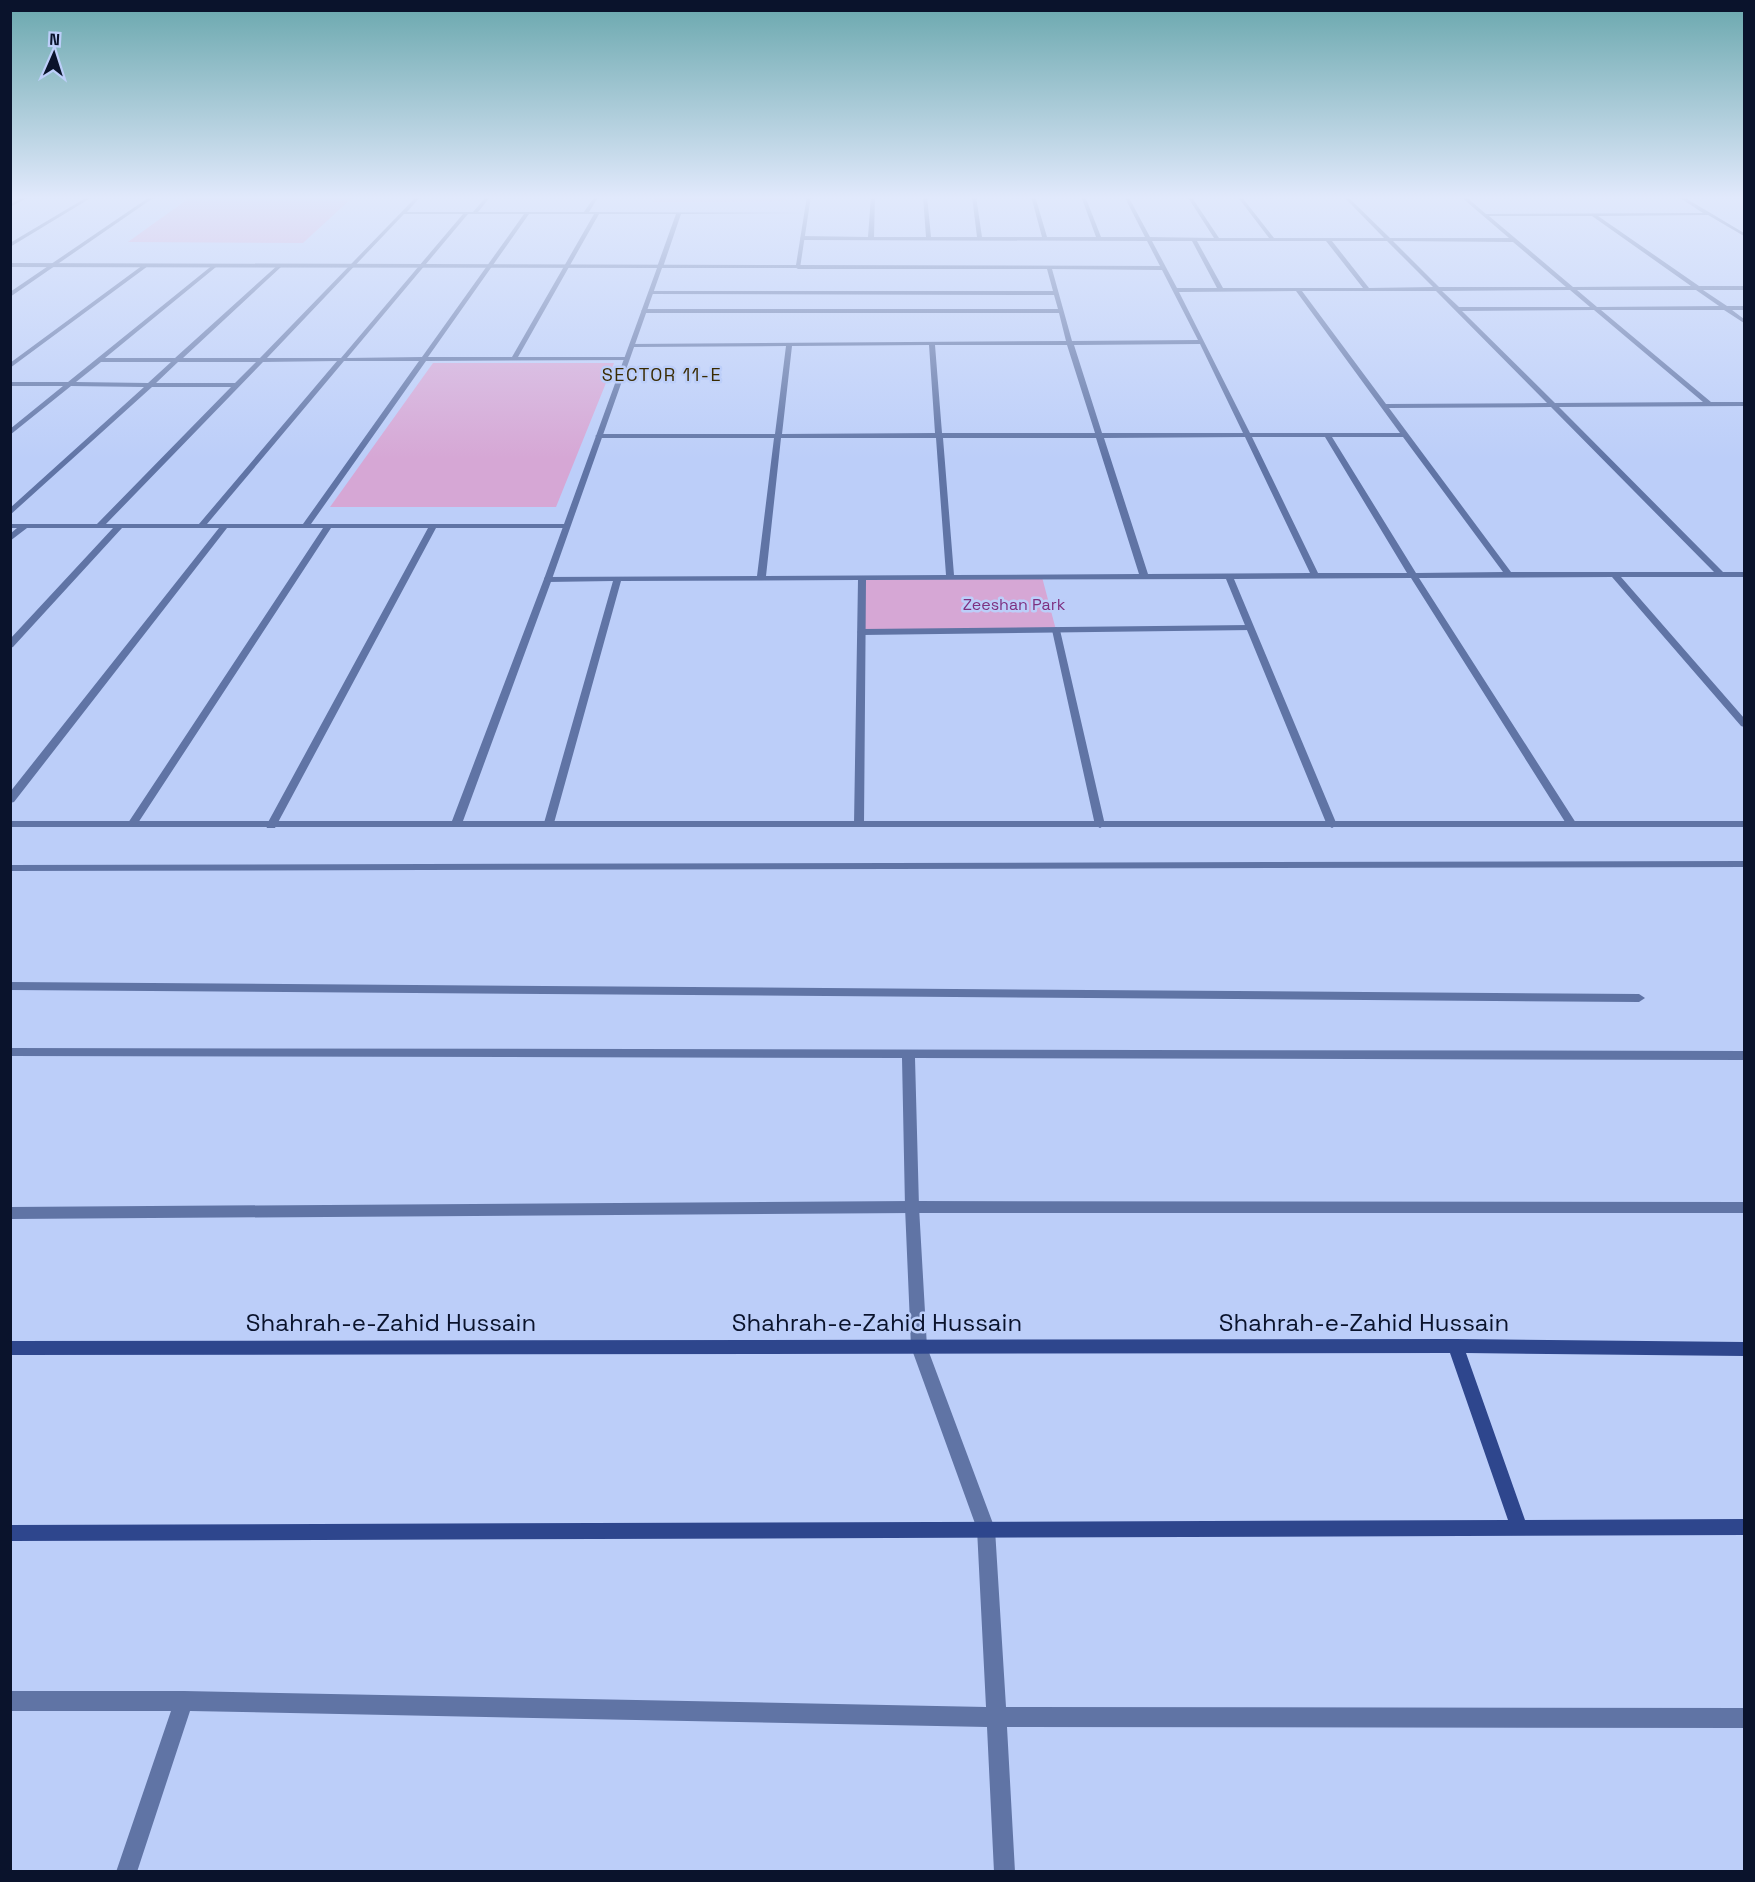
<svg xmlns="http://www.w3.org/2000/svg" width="1755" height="1882" font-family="'Space Grotesk',sans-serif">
	<rect width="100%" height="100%" fill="#bccef9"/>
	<!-- green -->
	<path fill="#d6a7d5" d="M192,196H354L303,243L128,242Z
		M656,196H787L785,201L653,202Z
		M433,363H614L556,507H330Z
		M862,577H1042L1056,630L862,632Z"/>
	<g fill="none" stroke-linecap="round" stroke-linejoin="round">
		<!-- service -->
		<path fill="#6074a5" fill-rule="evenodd" d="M1250,625L1253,626V630L862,635L857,632L862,629Z
			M10,982L1639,994L1645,998L1639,1002L10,990Z
			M912,1201L1744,1202V1213H912L10,1219V1207Z"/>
		<!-- minor -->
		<path fill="#6074a5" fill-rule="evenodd" d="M26,196H31L10,207V204Z
			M89,196H94L10,247V243Z
			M151,196H156L10,297V292Z
			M417,196H421L407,212H473L487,196H491L478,212H584L595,196H599L589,212L809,213L681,214L663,267L660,269L657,267L676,214H599L518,357H627L629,358V360L426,361L311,524H566L570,526L566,528H436L275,828H267L266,826L428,528H331L138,823L137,825H129L128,823L323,528H227L14,802L10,803V792L219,528H122L13,647L10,648V639L113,528H27L10,541V534L17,528H10V524H97L231,387H152L10,515V508L144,387L71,386L10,435V429L63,386H10V382H68L214,264L216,267L105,358H175L279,264L281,267L183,358H260ZM404,214H463L341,358H267ZM468,214H524L422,357L347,358ZM529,214H594L512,357H428ZM337,361L199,524H106L263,362ZM344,361H419L303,524H207ZM101,362H171L148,383L76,382ZM178,362H256L235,383H156Z
			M871,196H875L874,237H926L923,196H927L931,237H977L972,196H976L982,237H1042L1031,196H1035L1047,237H1096L1081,196H1085L1101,237H1145L1124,196H1128L1150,237L1214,238L1187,196H1191L1219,238H1269L1237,196H1241L1274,238H1384L1343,196H1347L1390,238H1509L1460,196H1465L1486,214L1703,213L1677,196H1682L1744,233V236L1708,215L1598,216L1699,286H1744V290H1703L1727,306H1744V310H1732L1744,319V323L1724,310H1601L1711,402H1744V406L1559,407L1723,572H1744V577H1621L1744,718V727L1741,726L1612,577L1419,578L1576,823L1575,825H1567L1411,578L1234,579L1337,825L1332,828L1327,825L1226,579L866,580L864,824L859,827L854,824L858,580L621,581L554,823L553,825H545L544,823L613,581L548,582L544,579L545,577L757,576L774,438H599L595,436L599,434H775L786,346L632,347L630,344L1066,341L1059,313H644L641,311L644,309H1058L1054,295L651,294L649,291H1053L1047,269H798L795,267L798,265L1160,266L1147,241L803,240L800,238L803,236L868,237ZM1489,216H1592L1691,286L1573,287ZM1152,241H1192L1217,288H1177ZM1197,241H1326L1363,288H1223ZM1332,241H1387L1433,287L1369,288ZM1393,241L1513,242L1566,287H1439ZM1052,269L1162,270L1198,340L1072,341ZM1570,290L1590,307H1459L1442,291ZM1577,290H1696L1719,306L1597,307ZM1296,291L1400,433H1250L1179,292ZM1302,291H1436L1547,403L1386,404ZM1594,310L1703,402L1555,403L1462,311ZM1200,344L1243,433H1102L1074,345ZM929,345L935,433L782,434L792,346ZM935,345H1067L1095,433H942ZM1551,407L1714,572H1511L1389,408ZM1245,437L1310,573L1148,574L1104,438ZM1252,437H1325L1407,573H1318ZM1332,437H1403L1503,572L1416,573ZM781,438H936L946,575L766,576ZM943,438H1096L1139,574L954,575Z
			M143,265L148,266L10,368V363Z
			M1056,627L1060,630L1105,825L1100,828L1095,825L1052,630Z
			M10,1048L1744,1051V1060L915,1058L919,1207L927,1347L995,1529L1006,1707L1744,1708V1728L1007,1727L1015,1872H994L987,1727L190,1711L137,1872H116L171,1711H10V1691H184L986,1707L977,1529L911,1347L905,1207L902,1058L10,1056Z"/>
		<!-- tertiary -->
		<path fill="#6074a5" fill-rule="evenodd" d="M807,196H811L800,268H662L552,579L463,821H1744V827H10V821H452L544,579L657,268L10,267V263L796,265Z
			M1744,861V867L10,871V865Z"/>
		<!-- secondary -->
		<path fill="#2e468d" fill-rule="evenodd" d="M1456,1339L1744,1342V1356L1466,1353L1525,1520L1744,1519V1535L10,1541V1525L1508,1520L1450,1353L10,1355V1341Z"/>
	</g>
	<!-- sky -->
	<linearGradient id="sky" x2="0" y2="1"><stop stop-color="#69a7ad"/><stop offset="0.43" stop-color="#e1e9fc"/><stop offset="1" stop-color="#e1e9fc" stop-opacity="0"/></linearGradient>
	<rect width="1755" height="459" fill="url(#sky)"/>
	<g text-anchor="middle" stroke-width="5" stroke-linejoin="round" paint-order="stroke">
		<!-- far-park labels -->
		<g font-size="16" fill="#7e3080" stroke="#bccef9">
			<text x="1014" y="610">Zeeshan Park</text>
		</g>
		<!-- far-neighbourhood labels -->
		<g font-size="18" letter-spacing="1.5" fill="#392a00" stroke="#bccef9">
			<text x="662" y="381">SECTOR 11-E</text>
		</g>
		<!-- near-street labels -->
		<g font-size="24" fill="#0a132c" stroke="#bccef9">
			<text x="391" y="1331">Shahrah-e-Zahid Hussain</text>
			<text x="877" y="1331">Shahrah-e-Zahid Hussain</text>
			<text x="1364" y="1331">Shahrah-e-Zahid Hussain</text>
		</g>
	</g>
	<!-- border -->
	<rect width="1755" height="1882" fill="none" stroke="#0a132c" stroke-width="24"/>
	<!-- north arrow -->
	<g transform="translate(54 54) rotate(3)" stroke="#bccef9" stroke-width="4.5" paint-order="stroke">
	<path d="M0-4.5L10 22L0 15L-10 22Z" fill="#0a132c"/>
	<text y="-9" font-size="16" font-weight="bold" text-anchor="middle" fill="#0a132c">N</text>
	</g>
</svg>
